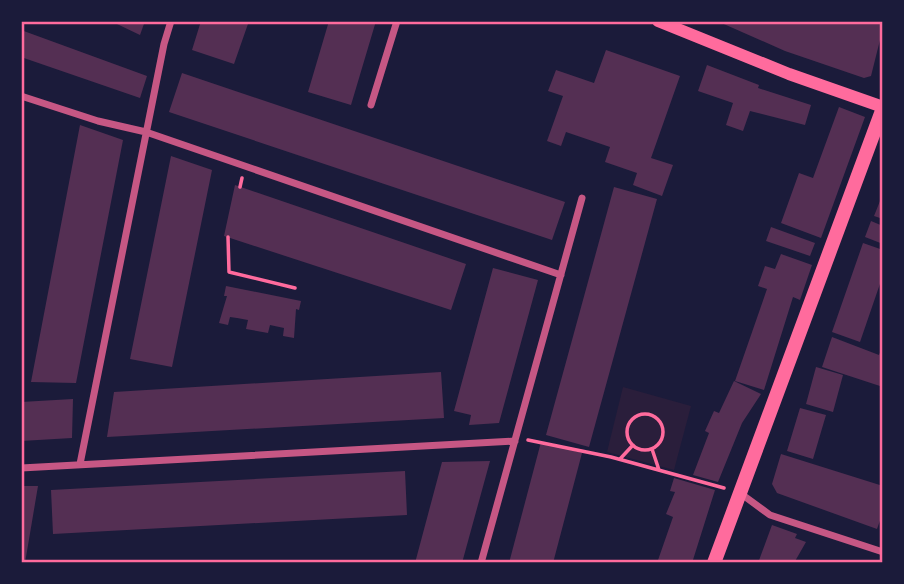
<svg xmlns="http://www.w3.org/2000/svg" width="904" height="584" font-family="Rubik,sans-serif">
	<rect width="100%" height="100%" fill="#1b1b3a"/>
	<!-- green -->
	<path fill="#2a1e3b" d="M623,387L691,406L674,470L607,452Z"/>
	<!-- building -->
	<path fill="#542f53" d="M118,21H145L140,35L117,24Z
		M201,21H249L234,64L192,50Z
		M329,21H376L351,105L308,92Z
		M717,21H883V28L871,76L864,78L785,51Z
		M21,30L147,76L140,98L21,57Z
		M606,50L680,76L651,158L673,165L662,196L633,185L637,173L605,162L610,147L566,132L561,146L547,141L563,96L548,91L556,70L594,83Z
		M707,65L759,85L758,88L811,105L805,125L750,111L743,131L726,125L733,103L698,91Z
		M182,73L565,202L552,240L169,112Z
		M839,107L865,117L821,238L781,223L799,173L813,178Z
		M80,125L123,140L76,383L31,382Z
		M171,156L212,170L172,367L130,359Z
		M235,185L466,264L451,310L224,236Z
		M614,187L657,199L589,447L546,435Z
		M880,201L883,202V219L874,216Z
		M871,221L883,226V244L865,237Z
		M771,227L815,243L810,256L766,241Z
		M863,243L883,250V275L860,342L832,332Z
		M781,254L812,265L800,300L793,297L764,390L735,381L767,289L758,286L765,266L775,269Z
		M493,268L538,280L499,423L469,425L471,415L454,411Z
		M226,286L301,301L299,310L296,309L294,338L283,336L284,328L270,325L268,333L246,329L248,320L237,318L230,317L228,325L219,323L227,296H224Z
		M832,337L879,355L883,345V387L822,367Z
		M816,367L843,375L833,412L806,404Z
		M441,372L444,418L107,437L114,392Z
		M734,381L761,394L742,423L718,482L693,475L709,433L705,431L714,411L719,413Z
		M73,399L72,438L21,441V402Z
		M800,408L826,415L813,459L787,451Z
		M541,442L582,453L553,563H509Z
		M781,454L883,486V512L877,529L777,493L772,484Z
		M490,461L462,563H415L442,462Z
		M405,471L407,515L53,534L51,490Z
		M674,478L715,490L692,563H657L673,517L666,514L675,492L670,491Z
		M21,486H38L25,563H21Z
		M772,525L797,534L795,538L806,542L794,563H758Z"/>
	<g fill="none" stroke-linecap="round" stroke-linejoin="round">
		<!-- path -->
		<path stroke="#ff6b9d" stroke-width="3.5" d="M240,187L242,178
			M228,237L229,272L295,288
			M627 432a18 18 0 1 1 36 0a18 18 0 1 1-36 0Z
			M528,440L611,457L724,488
			M652,449L659,470
			M620,459L633,445"/>
		<!-- minor -->
		<path stroke="#c65784" stroke-width="7" d="M21,96L98,121L146,132L561,275
			M371,105L397,21
			M80,464L164,44L171,21
			M21,468L515,441
			M740,493L770,515L883,552
			M481,563L582,198"/>
		<!-- secondary -->
		<path stroke="#ff6b9d" stroke-width="12" d="M658,21L789,74L883,107"/>
		<!-- trunk -->
		<path stroke="#ff6b9d" stroke-width="14" d="M714,563L883,108"/>
	</g>
	<!-- border -->
	<rect width="904" height="584" fill="none" stroke="#1b1b3a" stroke-width="46"/>
	<rect x="23" y="23" width="858" height="538" fill="none" stroke="#ff6b9d" stroke-width="2.5"/>
</svg>
